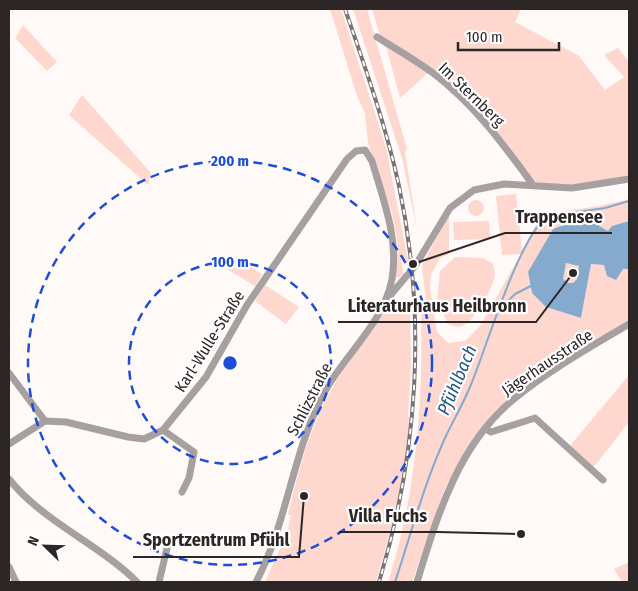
<svg xmlns="http://www.w3.org/2000/svg" width="638" height="591" font-family="'Fira Sans Condensed',sans-serif">
	<rect width="100%" height="100%" fill="#fff9f8"/>
	<!-- green -->
	<path fill="#fed7cf" d="M330,9H341L386,147L409,265L407,267L404,257H401L403,274L399,278L396,277L398,245L392,213L368,143L365,113L357,96Z
		M353,9H367L407,149L405,152L417,229L402,158Z
		M372,9H521L515,22L579,56L605,90L624,77L604,55L618,48L629,62V179L575,187H528C509,141 463,106 429,72L400,98L386,46L380,36Z
		M23,25L57,62L47,71L15,38Z
		M82,95L151,173L148,185L69,115Z
		M516,194L522,251L540,217L550,213L599,206L629,199V221L612,226L608,231L598,225L553,229L528,273L532,293L546,307L581,318L591,264L604,265L618,277L623,269H629V321L522,389L493,413L473,440L445,488L412,582H388C418,488 423,400 421,302H426L422,265L449,214V254L440,258L431,275L430,288L437,332L448,343L465,341L480,326L521,254L502,255L496,196Z
		M468 208a8 8 0 1 1 16 0a8 8 0 1 1-16 0Z
		M489,221L490,239L454,240L453,222Z
		M230,254L262,274L255,286L222,266Z
		M455,257L483,258L492,263C495,270 496,276 493,282C489,294 476,318 464,325C459,328 455,326 449,325L437,302L440,271Z
		M567,263L579,266L577,279L573,283L568,284L563,279V271Z
		M265,285L299,307L286,324L255,301Z
		M410,302L411,366L408,417L411,418L397,507L376,582H265L287,533L291,515H288C298,472 309,430 330,392C347,361 369,334 389,306Z
		M629,375V422L593,468L569,447Z
		M629,562V582H622L614,569Z"/>
	<!-- water -->
	<path fill="#85aacd" fill-rule="evenodd" d="M629,221V269H623L616,280L607,276L604,265L591,264L581,318L546,307L532,293L528,272L553,229C566,224 584,219 598,225C601,227 604,229 608,231L612,226ZM566,263L579,266L577,279L573,283H568L563,279Z"/>
	<g fill="none" stroke-linecap="round" stroke-linejoin="round">
		<!-- stream -->
		<path stroke="#85aacd" stroke-width="2" d="M496,313L515,294L531,286
			M395,582C411,534 424,484 445,438C453,421 463,404 470,387C485,353 520,231 549,216L605,208L629,201"/>
		<!-- minor -->
		<path stroke="#a6a1a0" stroke-width="7" d="M377,37C396,49 415,60 433,73C473,103 504,145 533,185
			M388,298L415,266L450,208L474,190L504,184L572,188L629,179
			M9,373L45,421
			M486,429L491,432L535,418L603,480
			M163,430L194,452L189,478L182,492
			M9,444L45,421L66,422L128,437L144,439L163,430L206,377L247,305L347,159L356,151L365,150L372,161C383,199 399,239 392,279C384,321 349,351 328,386C292,448 289,520 256,582
			M9,479C42,521 99,544 137,582
			M9,567L16,582
			M159,582L168,544
			M417,582C437,517 458,444 514,399C549,370 591,347 629,324"/>
		<!-- rail casing -->
		<g stroke="#797473" stroke-width="4">
			<path id="rail" d="M345,9C365,67 386,126 399,186C427,318 418,454 379,582"/>
		</g>
		<!-- rail -->
		<use href="#rail" stroke="#fff" stroke-width="2" stroke-dasharray="5.5" stroke-linecap="butt"/>
	</g>
	<!-- distance rings -->
	<g fill="none" stroke="#1d4ed8" stroke-width="2.5" stroke-dasharray="9 6">
		<circle cx="230" cy="363" r="101"/>
		<circle cx="230" cy="363" r="202"/>
	</g>
	<g text-anchor="middle" stroke-width="4.5" stroke-linejoin="round" paint-order="stroke">
		<!-- street labels -->
		<g font-size="16" fill="#2c2726" stroke="#fff">
			<text transform="translate(472 94) rotate(44)" y="6">Im Sternberg</text>
			<text transform="translate(209 341) rotate(-58)" y="6">Karl-Wulle-Straße</text>
			<text transform="translate(547 362) rotate(-34)" y="6">Jägerhausstraße</text>
			<text transform="translate(309 399) rotate(-63)" y="6">Schlizstraße</text>
		</g>
		<!-- water labels -->
		<g font-size="18" font-style="italic" fill="#1d5583" stroke="#fff">
			<text transform="translate(457 380) rotate(-67)" y="6">Pfühlbach</text>
		</g>
	</g>
	<circle cx="230" cy="363" r="8" fill="#1d4ed8" stroke="#fff" stroke-width="2.5"/>
	<g font-size="15" text-anchor="middle" font-weight="bold" fill="#1d4ed8" stroke="#fff" stroke-width="4.5" stroke-linejoin="round" paint-order="stroke">
		<text x="230" y="166">200 m</text>
		<text x="230" y="267">100 m</text>
	</g>
	<!-- callouts -->
	<path fill="none" stroke="#2c2726" stroke-width="2" d="M413 264L505 233H612M573 273L536 322H338M521 534L438 532H339M304 496L299 557H133"/>
	<g fill="#2c2726" stroke="#fff" stroke-width="2">
		<circle cx="413" cy="264" r="5"/>
		<circle cx="573" cy="273" r="5"/>
		<circle cx="521" cy="534" r="5"/>
		<circle cx="304" cy="496" r="5"/>
	</g>
	<g font-size="18" text-anchor="middle" font-weight="bold" fill="#2c2726" stroke="#fff" stroke-width="4.5" stroke-linejoin="round" paint-order="stroke">
		<text x="559" y="223">Trappensee</text>
		<text x="437" y="312">Literaturhaus Heilbronn</text>
		<text x="388" y="522">Villa Fuchs</text>
		<text x="216" y="546">Sportzentrum Pfühl</text>
	</g>
	<!-- border -->
	<rect width="638" height="591" fill="none" stroke="#2c2726" stroke-width="20"/>
	<!-- north arrow -->
	<g transform="translate(45 546) rotate(293)" stroke="#ffffff" stroke-width="4" paint-order="stroke">
	<path d="M0-4L9 19L0 12L-9 19Z" fill="#2c2726"/>
	<text y="-8" font-size="14" font-weight="bold" text-anchor="middle" fill="#2c2726">N</text>
	</g>
	<!-- scale -->
	<path d="M458 42v8h101v-8" fill="none" stroke="#2c2726" stroke-width="2.5"/>
	<text x="466" y="42" font-size="15" fill="#2c2726" stroke="#ffffff" stroke-width="4" paint-order="stroke">100 m</text>
</svg>
